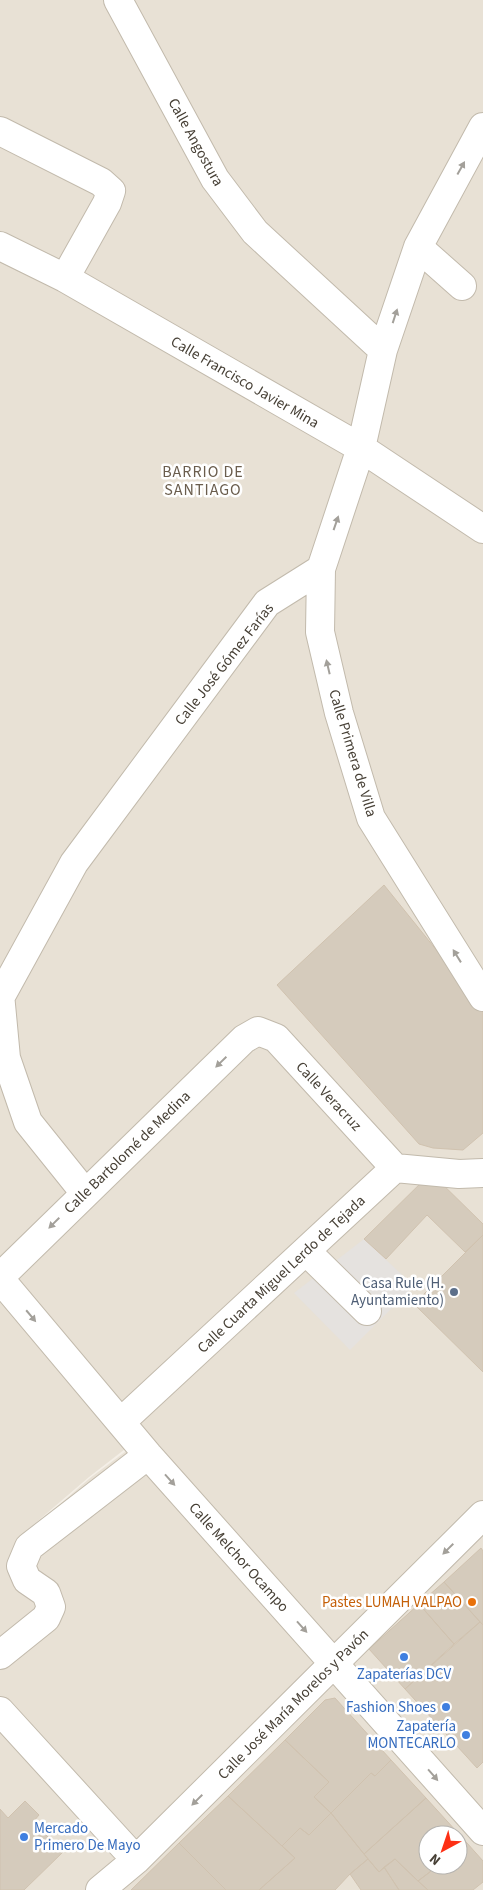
<svg xmlns="http://www.w3.org/2000/svg" width="483" height="1890" font-family="'Source Sans 3',sans-serif">
	<rect width="100%" height="100%" fill="#f4efe7"/>
	<!-- residential -->
	<path fill="#e8e1d5" fill-rule="evenodd" d="M0,0H483V1160L415,1161L120,1414L138,1439L89,1477L18,1538L30,1572L31,1571L20,1539L90,1478L141,1440L122,1415L415,1162L483,1161V1890H0ZM428,1835H458V1865H428Z"/>
	<!-- parking -->
	<path fill="#e5e2df" d="M364,1239L414,1286L350,1350L294,1293Z"/>
	<!-- building -->
	<path fill="#d5cbbc" stroke="#d0c2af" d="M384,885L483,1008V1133L463,1150L433,1148L419,1144L277,985Z
		M431,1173L483,1224V1235L465,1252L427,1215L386,1259L364,1239Z
		M483,1235V1372L414,1304Z
		M481,1548L483,1551V1625L444,1582Z
		M444,1582L480,1622L454,1644L419,1604Z
		M419,1604L454,1644L405,1689L369,1649Z
		M480,1622L483,1625V1762L477,1768L405,1689Z
		M335,1698L391,1760L375,1776L371,1773L331,1813L314,1797L329,1782L285,1740L325,1700Z
		M285,1740L329,1782L314,1797L331,1813L309,1835L300,1828L282,1846L228,1796Z
		M391,1760L426,1798L364,1854L331,1813L371,1773L375,1776Z
		M228,1796L295,1858L259,1890H226L179,1843Z
		M426,1798L467,1843L458,1850V1835H428V1865H439L418,1881L395,1859L379,1872L364,1854Z
		M25,1801L39,1815L33,1822L63,1852L24,1890H0V1809L8,1818Z
		M331,1813L368,1859L350,1874L335,1890H259L295,1858L282,1846L300,1828L309,1835Z
		M179,1843L226,1890H131Z
		M467,1843L483,1861V1882L473,1890H428L418,1881L439,1865H458V1850Z
		M368,1859L379,1872L384,1867L399,1890H361L350,1874Z
		M395,1859L418,1881L428,1890H399L384,1867Z"/>
	<g fill="none" stroke-linecap="round" stroke-linejoin="round">
		<!-- minor casing -->
		<g stroke="#c2baac" stroke-width="30">
			<path id="minor" d="M118,0L215,179L255,232L383,350
				M483,127L418,247L383,350L361,448L321,569L320,632L339,713L371,818L483,997
				M0,131L101,182L111,191L107,203L65,278
				M0,246L65,278L361,448L483,529
				M418,247L462,286
				M0,994L6,1058L28,1122L85,1193
				M1,996L74,863L267,603L321,569
				M306,1251L367,1311
				M0,1277L244,1039L258,1031L276,1038L395,1168
				M0,1279L148,1455L483,1831
				M121,1422L395,1168L459,1174L483,1173
				M0,1655L46,1618L51,1607L46,1593L27,1580L21,1566L29,1547L148,1455
				M0,1711L136,1860
				M100,1890L136,1860L483,1515"/>
		</g>
		<!-- minor -->
		<use href="#minor" stroke="#fff" stroke-width="28"/>
	</g>
	<!-- one-way arrows -->
	<defs><path id="oneway-solid" d="M-6-.8H1V-3.2L6.5 0L1 3.2V.8H-6Z" transform="scale(1.25)"/></defs>
	<g fill="#a3a09a">
		<use href="#oneway-solid" transform="translate(461 168) rotate(-61)"/>
		<use href="#oneway-solid" transform="translate(395 316) rotate(-72)"/>
		<use href="#oneway-solid" transform="translate(336 523) rotate(-71)"/>
		<use href="#oneway-solid" transform="translate(328 667) rotate(-103)"/>
		<use href="#oneway-solid" transform="translate(457 956) rotate(-122)"/>
		<use href="#oneway-solid" transform="translate(221 1062) rotate(136)"/>
		<use href="#oneway-solid" transform="translate(54 1223) rotate(135)"/>
		<use href="#oneway-solid" transform="translate(31 1316) rotate(50)"/>
		<use href="#oneway-solid" transform="translate(170 1480) rotate(48)"/>
		<use href="#oneway-solid" transform="translate(448 1549) rotate(135)"/>
		<use href="#oneway-solid" transform="translate(302 1627) rotate(48)"/>
		<use href="#oneway-solid" transform="translate(433 1775) rotate(49)"/>
		<use href="#oneway-solid" transform="translate(197 1800) rotate(135)"/>
	</g>
	<!-- markers -->
	<circle fill="#5c6f8a" stroke="#fff" stroke-width="2" cx="454" cy="1292" r="5"/>
	<circle fill="#e8710a" stroke="#fff" stroke-width="2" cx="472" cy="1602" r="5"/>
	<g fill="#3f7fe0" stroke="#fff" stroke-width="2">
		<circle cx="404" cy="1657" r="5"/>
		<circle cx="446" cy="1707" r="5"/>
		<circle cx="466" cy="1735" r="5"/>
		<circle cx="24" cy="1837" r="5"/>
	</g>
	<g text-anchor="middle" stroke-width="5" stroke-linejoin="round" paint-order="stroke">
		<!-- street labels -->
		<g font-size="15" fill="#474036" stroke="#fff">
			<text transform="translate(196 142) rotate(61)" y="5">Calle Angostura</text>
			<text transform="translate(245 382) rotate(30)" y="5">Calle Francisco Javier Mina</text>
			<text transform="translate(224 664) rotate(-52)" y="5">Calle José Gómez Farías</text>
			<text transform="translate(353 753) rotate(73)" y="5">Calle Primera de Villa</text>
			<text transform="translate(329 1096) rotate(47)" y="5">Calle Veracruz</text>
			<text transform="translate(127 1152) rotate(-44)" y="5">Calle Bartolomé de Medina</text>
			<text transform="translate(281 1274) rotate(-43)" y="5">Calle Cuarta Miguel Lerdo de Tejada</text>
			<text transform="translate(239 1557) rotate(48)" y="5">Calle Melchor Ocampo</text>
			<text transform="translate(293 1704) rotate(-45)" y="5">Calle José María Morelos y Pavón</text>
		</g>
		<!-- service labels -->
		<g font-size="15" fill="#4e5e75" stroke="#fff" text-anchor="end">
			<text x="444" y="1288">Casa Rule (H.<tspan x="444" dy="17">Ayuntamiento)</tspan></text>
		</g>
		<!-- food labels -->
		<g font-size="15" fill="#c56008" stroke="#fff" text-anchor="end">
			<text x="462" y="1607">Pastes LUMAH VALPAO</text>
		</g>
		<!-- shop labels -->
		<g font-size="15" fill="#366cbe" stroke="#fff" text-anchor="end">
			<text x="404" y="1679" text-anchor="middle">Zapaterías DCV</text>
			<text x="436" y="1712">Fashion Shoes</text>
			<text x="456" y="1731">Zapatería<tspan x="456" dy="17">MONTECARLO</tspan></text>
			<text x="34" y="1833" text-anchor="start">Mercado<tspan x="34" dy="17">Primero De Mayo</tspan></text>
		</g>
		<!-- neighbourhood labels -->
		<g font-size="16" letter-spacing="1" fill="#6a5d4d" stroke="#fff">
			<text x="203" y="477">BARRIO DE<tspan x="203" dy="18">SANTIAGO</tspan></text>
		</g>
	</g>
	<!-- north arrow -->
	<g transform="translate(443 1850) rotate(220)"><circle r="24" fill="#ffffff" stroke="#b5b3af"/>
	<path d="M0-4L9 19L0 12L-9 19Z" fill="#fd3015"/>
	<text y="-8" font-size="14" font-weight="bold" text-anchor="middle" fill="#474036">N</text>
	</g>
</svg>
